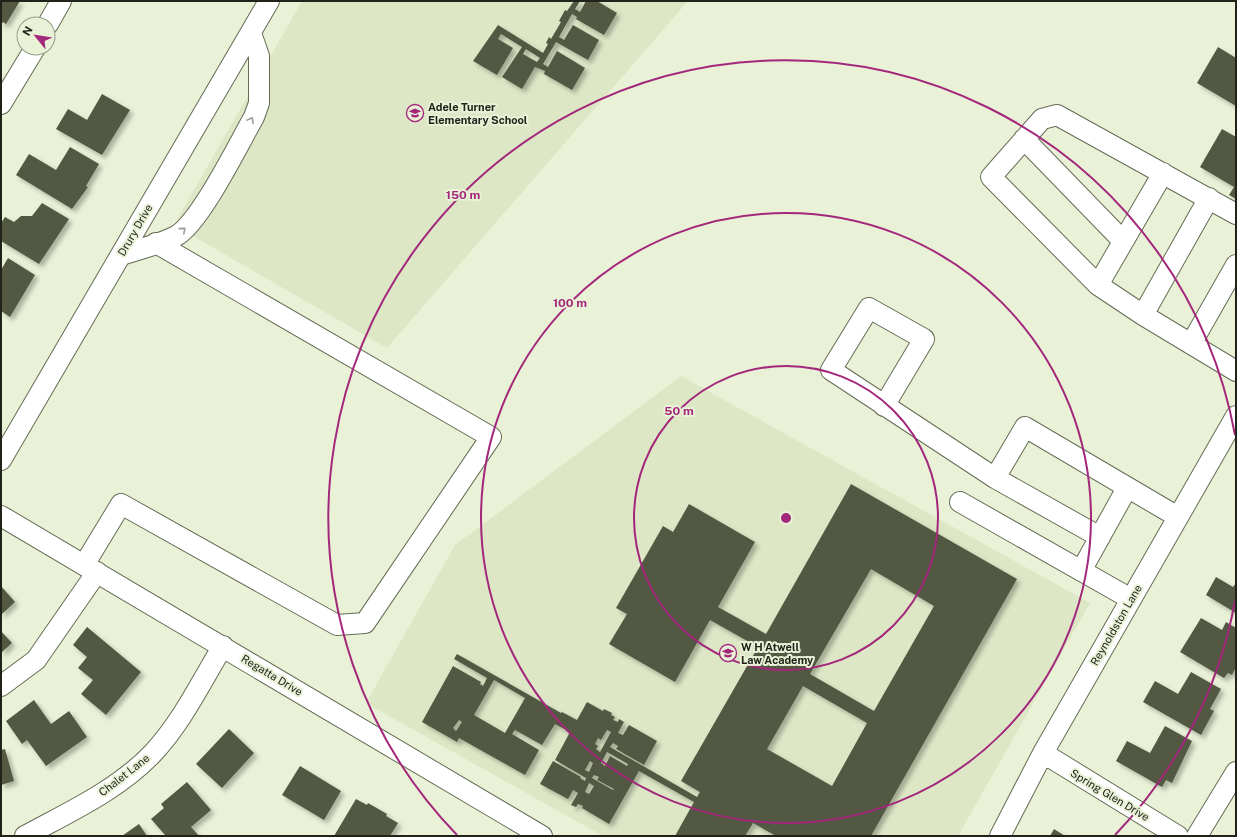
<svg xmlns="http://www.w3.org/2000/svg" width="1237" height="837" font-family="'Public Sans',sans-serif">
	<defs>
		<filter id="shadow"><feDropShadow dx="3.5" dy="3.5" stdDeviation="2" flood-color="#0004"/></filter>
	</defs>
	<rect width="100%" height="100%" fill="#e9f1d7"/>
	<!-- built -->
	<path fill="#dde7c6" d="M302,1H688L387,348L174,225Z
		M681,376L1090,603L958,836H603L366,703L455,545Z"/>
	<!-- building -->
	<path fill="#525843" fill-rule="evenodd" filter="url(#shadow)" d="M1,1H20L6,24L3,22L1,25Z
		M574,1H580L575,9L580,12L586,1H597L617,13L604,35L576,19L577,17L572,14L559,37L564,40L573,25L599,40L588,60L556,42L543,64L548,67L557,51L585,68L572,90L544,74L545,71L535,67L522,89L502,77L522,47L501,34L498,39L513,48L497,75L473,61L498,25L543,53L548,44L546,43L549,37L551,39L561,22L559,21L565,10L567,11ZM526,49L540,58L537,62L523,54Z
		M1218,47L1236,58V106L1197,83Z
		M102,94L130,110L102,155L56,129L68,109L87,120Z
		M1222,129L1236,137V199L1229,195L1234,187L1200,167Z
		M70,147L99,164L86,186L88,187L72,209L16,175L29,154L56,170Z
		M42,203L69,219L39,264L1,241V223L5,217L14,222L21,216H32Z
		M8,258L35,275L10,317L1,311V270Z
		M851,484L1017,579L871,836H776L753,823L745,836H675L694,802L639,771L609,824L582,808L583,806L578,804L576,807L571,805L578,793L573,790L568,799L540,784L553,761L581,777L580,778L585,781L586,778L555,760L570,732L555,724L542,745L515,730L512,734L539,750L525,775L459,738L457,742L422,722L453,666L481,682L480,684L483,686L487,678L454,659L457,654L561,713L562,712L577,720L587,702L603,711L604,709L612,713L611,715L615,717L613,720L618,722L619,719L624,722L618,733L623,735L629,725L657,741L644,765L616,749L618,746L613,743L610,747L697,797L700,792L681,781L758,647L710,620L675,682L609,644L627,614L616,608L663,526L673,532L689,504L755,542L718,607L766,634ZM871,569L934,606L874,711L810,674ZM494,680L525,698L505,733L474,715ZM803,686L867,723L832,786L767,749ZM459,720L462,722L456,731L453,728ZM607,730L611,732L600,752L596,749L598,746L595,744L598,738L601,740ZM607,752L628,764L627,766L610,756L605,766L601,763ZM590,761L593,763L589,772L585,770ZM594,775L599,777L597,780L614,789L613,790L592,778ZM589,783L594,786L589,794L585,792Z
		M1216,577L1233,587L1236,583V613L1206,595Z
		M1,586L15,602L1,615Z
		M1201,618L1222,630L1226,622L1236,628V667L1232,675L1228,673L1224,678L1180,652Z
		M87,627L141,672L106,715L81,694L93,680L78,668L87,657L73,645Z
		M1,631L12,643L1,653Z
		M1191,672L1221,689L1210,709L1214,711L1201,735L1143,702L1155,681L1178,694Z
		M34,700L51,724L69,711L87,737L46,766L27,740L22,744L6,721Z
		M1165,726L1192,741L1172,783L1166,780L1162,787L1116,761L1127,741L1150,753Z
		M229,729L254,753L222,788L196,764Z
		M5,749L14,781L1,785V750Z
		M300,766L341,791L324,820L282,795Z
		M187,782L211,810L191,827L199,836H166L151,819L164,808L161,804Z
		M356,799L367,805L368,803L387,814L386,816L398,823L390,836H334Z
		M139,824L147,836H122Z
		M1054,829L1065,836H1050Z"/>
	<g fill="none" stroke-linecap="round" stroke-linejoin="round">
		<!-- minor casing -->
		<g stroke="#666c56" stroke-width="22">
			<path id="minor" d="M48,24L61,1
				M1,104L35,48
				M1024,139L1123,241
				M1236,214L1057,115L1042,119L991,177L1098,285L1143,315L1236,371
				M121,255C138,249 159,245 176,236C200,223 239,143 254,117L259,103V56L251,33
				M1098,285L1163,173
				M1143,315L1209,198
				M1191,344L1236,265
				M884,406L924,339L869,308L831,370L995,478
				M1,460L269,1
				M960,502L1131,599
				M1,516L542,836
				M1100,537L995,478L1025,427L1178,517
				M84,565L121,504L337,625L365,623L491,437L156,243
				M1081,571L1127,488
				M1,686L36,660L97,572
				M1043,753L1178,836
				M25,836C69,812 118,790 153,753C182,722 201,682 223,646
				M1000,836L1043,753L1236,416
				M1197,836L1236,772"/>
		</g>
		<!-- minor -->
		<use href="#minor" stroke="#fff" stroke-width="20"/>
	</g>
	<!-- one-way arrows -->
	<defs><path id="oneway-chevron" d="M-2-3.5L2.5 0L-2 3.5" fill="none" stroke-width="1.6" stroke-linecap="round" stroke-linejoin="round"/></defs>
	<g stroke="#9b9c98">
		<use href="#oneway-chevron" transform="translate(251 120) rotate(-62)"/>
		<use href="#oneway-chevron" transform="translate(183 230) rotate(-41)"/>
	</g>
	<!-- distance rings -->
	<g fill="none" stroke="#a3277b" stroke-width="2">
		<circle cx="786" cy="518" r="152"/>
		<circle cx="786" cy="518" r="305"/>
		<path d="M1235 601A457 457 0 0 1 1115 835M457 835A457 457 0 1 1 1235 435"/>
	</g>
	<!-- icons -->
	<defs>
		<g id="school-ring" transform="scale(0.9)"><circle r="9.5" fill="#e9f1d7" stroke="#a3277b" stroke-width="1.5"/><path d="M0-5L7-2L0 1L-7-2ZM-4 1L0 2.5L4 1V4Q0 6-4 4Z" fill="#a3277b"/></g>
	</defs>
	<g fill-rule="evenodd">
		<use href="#school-ring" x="415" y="113"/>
		<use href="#school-ring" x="728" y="653"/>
	</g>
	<g text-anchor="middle" stroke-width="4" stroke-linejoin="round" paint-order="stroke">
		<!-- poi labels -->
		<g font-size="11" font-weight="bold" fill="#21231a" stroke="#e9f1d7" text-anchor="start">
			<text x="428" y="111">Adele Turner<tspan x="428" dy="13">Elementary School</tspan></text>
			<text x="741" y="651">W H Atwell<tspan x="741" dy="13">Law Academy</tspan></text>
		</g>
		<!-- street labels -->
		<g font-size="11" fill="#21231a" stroke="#e9f1d7">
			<text transform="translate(135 230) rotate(-60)" y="4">Drury Drive</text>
			<text transform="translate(1116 625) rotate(-60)" y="4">Reynoldston Lane</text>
			<text transform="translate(272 675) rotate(31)" y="4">Regatta Drive</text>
			<text transform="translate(124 775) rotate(-38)" y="4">Chalet Lane</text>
			<text transform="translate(1110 795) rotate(31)" y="4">Spring Glen Drive</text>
		</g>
	</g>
	<circle cx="786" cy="518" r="6" fill="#a3277b" stroke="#e9f1d7" stroke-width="2"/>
	<g font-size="12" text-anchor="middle" font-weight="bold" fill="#a3277b" stroke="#e9f1d7" stroke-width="4" stroke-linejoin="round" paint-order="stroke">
		<text x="463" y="199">150 m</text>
		<text x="570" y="307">100 m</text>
		<text x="679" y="415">50 m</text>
	</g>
	<!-- border -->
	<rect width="1237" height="837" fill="none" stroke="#21231a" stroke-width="4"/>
	<!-- north arrow -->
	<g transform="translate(36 36) rotate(300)"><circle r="19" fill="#e9f1d7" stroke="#999f8b"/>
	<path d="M0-3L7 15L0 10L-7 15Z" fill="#a3277b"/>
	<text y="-6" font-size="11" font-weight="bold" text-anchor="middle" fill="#21231a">N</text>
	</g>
</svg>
